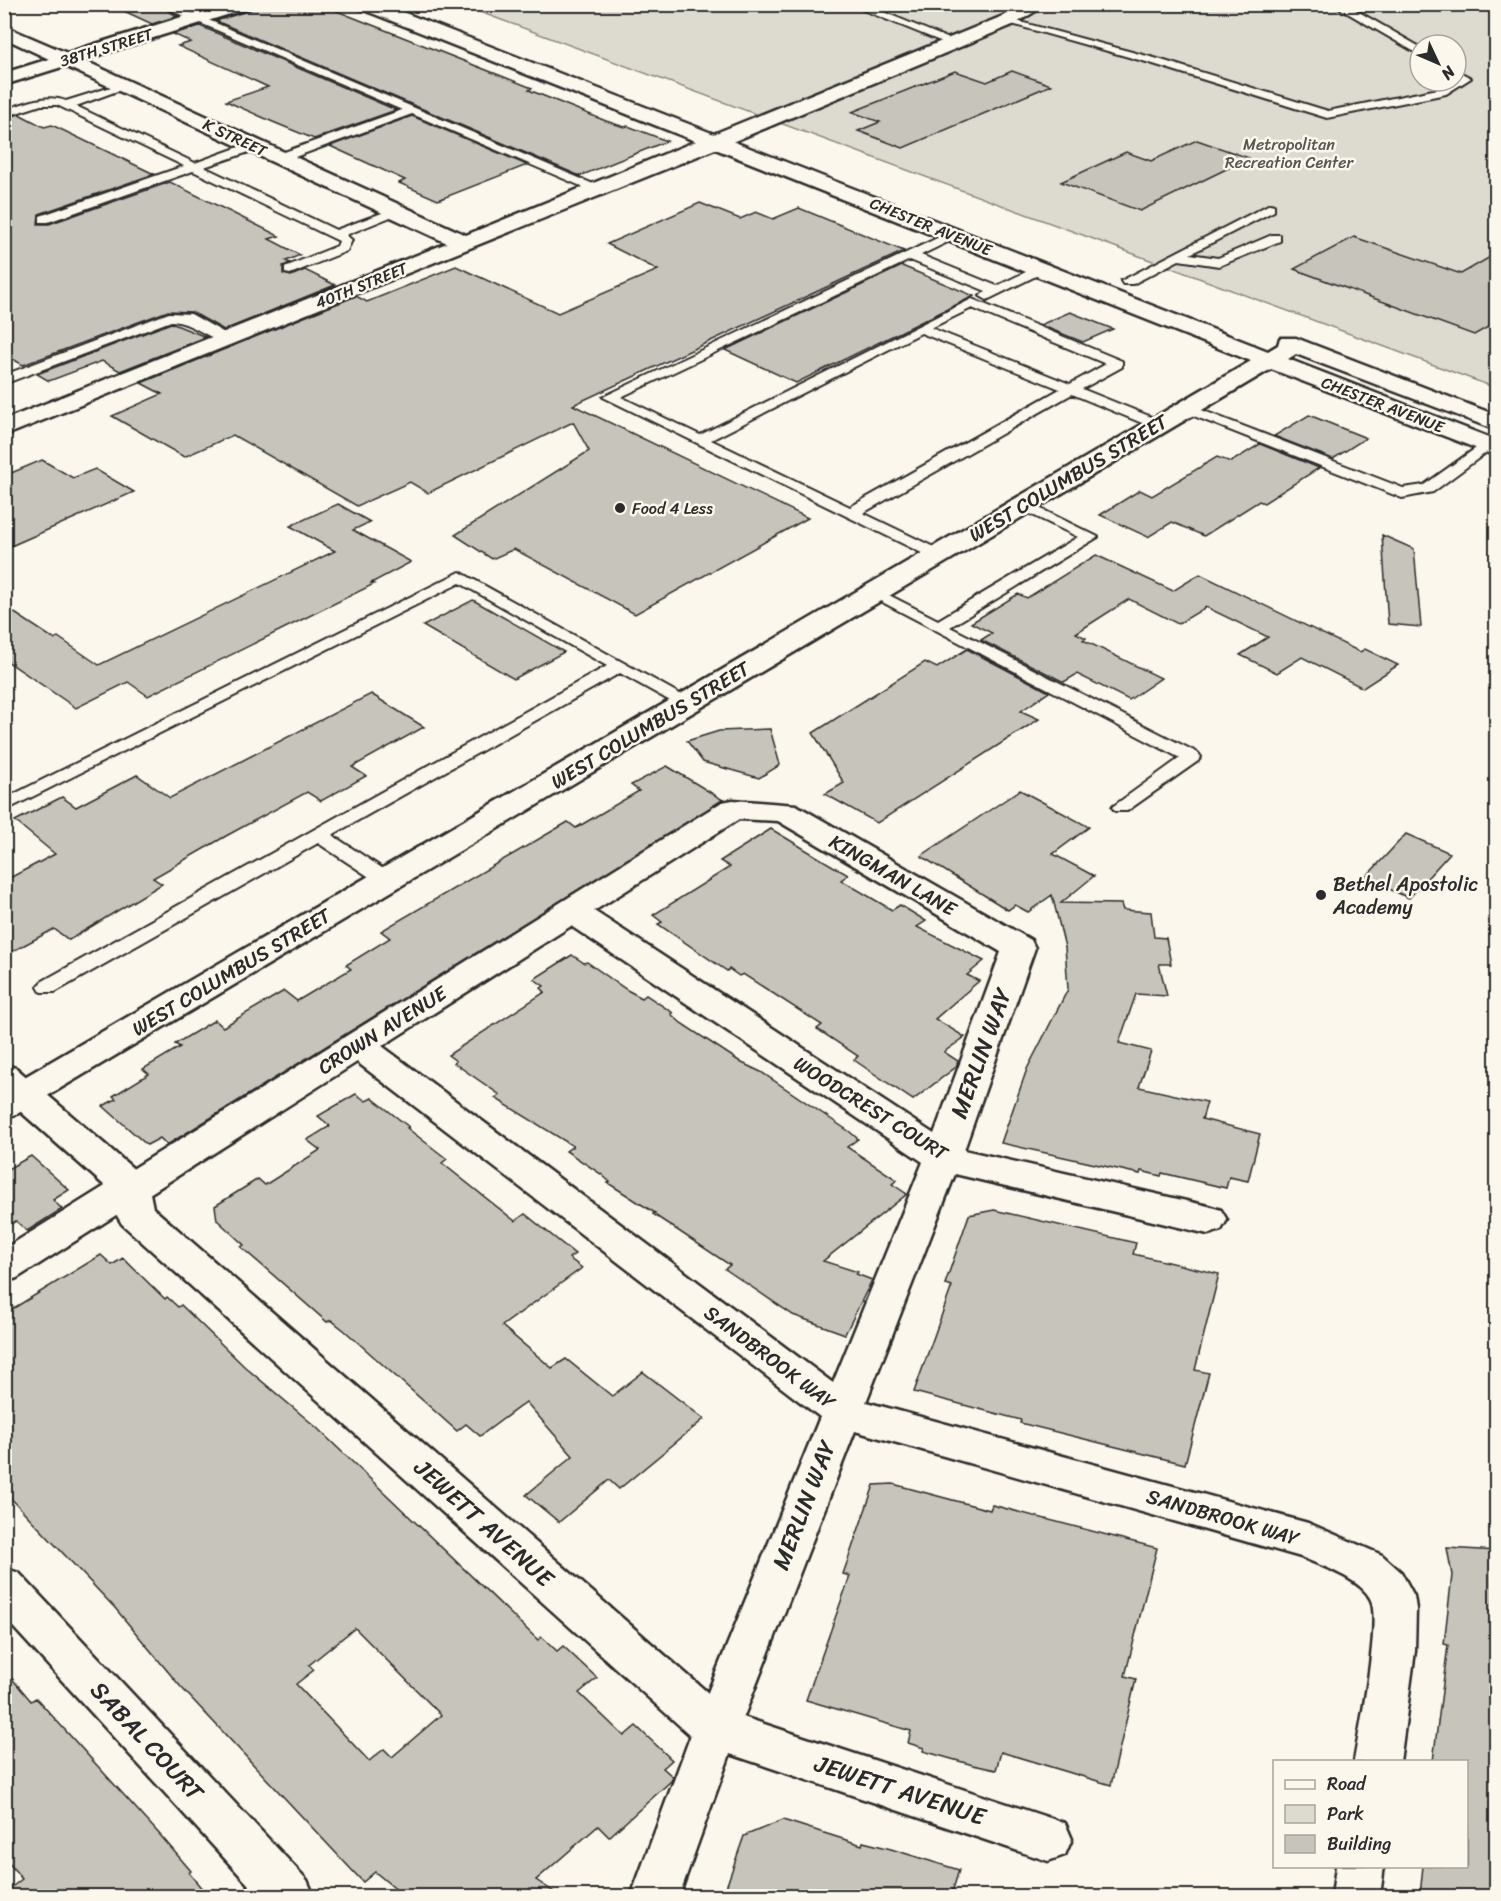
<svg xmlns="http://www.w3.org/2000/svg" width="1501" height="1901" font-family="Sriracha,sans-serif">
	<rect width="100%" height="100%" fill="#fbf7ec"/>
	<filter id="ink" filterUnits="userSpaceOnUse"><feTurbulence type="fractalNoise" baseFrequency=".0167" numOctaves="2"/><feDisplacementMap in="SourceGraphic" scale="12" xChannelSelector="R" yChannelSelector="G"/><feConvolveMatrix kernelMatrix="1 2 1 2 8 2 1 2 1" color-interpolation-filters="sRGB"/></filter>
	<g filter="url(#ink)">
		<!-- green -->
		<path fill="#dddad0" stroke="#84827e" stroke-width="1.5" fill-rule="evenodd" d="M461,5H1496V388ZM1420,45H1456V81H1420Z"/>
		<!-- building -->
		<path fill="#c7c4bc" stroke="#2b2b2b" stroke-width="1.5" fill-rule="evenodd" d="M109,4H154L178,16L152,24Z
			M254,4H316L337,11L532,88L529,90L606,121L624,127L628,126L667,141L580,176L216,21L250,10Z
			M200,26L396,110L314,139L273,122L226,101L268,87L178,46L191,42L173,34Z
			M955,71L987,82L1012,71L1051,85L903,148L858,131L880,122L852,112Z
			M19,114L44,127L52,125L154,174L39,214L38,224H49L170,182L279,236L269,239L300,255L286,261L290,263L283,266V274L291,276L305,270L335,285L224,330L192,312L168,311L23,365L4,354V119Z
			M412,116L527,165L438,200L399,183L405,180L330,146Z
			M1197,140L1249,158L1140,211L1061,182L1126,152L1151,161Z
			M700,203L740,219L756,212L773,219L799,208L904,251L573,405L808,518L635,614L514,549L492,559L455,535L589,451L573,422L428,493L410,482L357,506L233,435L184,457L112,416L162,394L141,383L356,296L367,302L456,266L558,313L658,270L607,244Z
			M1354,237L1461,274L1497,253V322L1474,335L1294,269Z
			M902,266L974,296L796,383L725,350Z
			M1070,312L1113,329L1083,342L1040,325Z
			M171,323L206,337L120,371L102,361L49,381L37,374Z
			M1309,415L1366,438L1333,459L1274,436Z
			M1260,444L1319,468L1264,503L1259,501L1204,536L1172,522L1148,537L1100,515L1140,490L1152,496L1217,457L1231,462Z
			M42,460L73,478L95,469L134,492L4,549V476Z
			M338,504L370,522L353,530L411,562L371,583L374,584L148,696L128,682L76,708L4,659V606L54,639L58,637L99,665L335,551L290,526Z
			M1382,535L1414,549L1421,627L1388,624Z
			M1096,555L1173,591L1200,574L1360,652L1365,649L1398,665L1363,688L1302,657L1277,673L1240,655L1268,637L1206,607L1178,624L1129,599L1076,633L1086,638L1083,640L1161,678L1129,700L1077,674L1064,682L981,640L992,633L971,623L1018,594L1027,598Z
			M473,600L564,652L514,679L423,626Z
			M967,649L1049,692L1021,711L1039,719L877,823L825,794L844,783L813,733L925,662L937,668Z
			M371,694L424,727L352,767L366,776L321,801L307,792L226,836L153,878L162,884L69,940L54,929L4,956V881L55,854L15,821L62,797L76,807L137,775L170,798Z
			M770,729L780,765L759,778L703,762L687,741L719,731Z
			M667,766L723,800L167,1145L160,1138L147,1145L103,1106L116,1099L113,1096L149,1074L143,1069L180,1047L175,1044L215,1020L223,1027L284,991L297,1001L351,969L346,965L390,938L381,931L568,822L576,828L639,791L631,785Z
			M1020,790L1089,827L1053,854L1094,876L1061,903L1121,904L1123,910L1151,912L1154,937L1166,938L1171,964H1159L1167,996L1136,994L1119,1043L1151,1051L1139,1087L1207,1102L1202,1119L1260,1134L1248,1181L1229,1177L1226,1188L1162,1173L1161,1176L1141,1171L1140,1174L1001,1143L1027,1069L1068,989L1065,947L1052,895L1028,912L1015,905L1008,910L921,856Z
			M771,829L848,875L841,880L892,910L900,905L926,921L917,927L984,961L967,975L979,981L935,1019L965,1037L944,1052L958,1061L956,1067L913,1100L854,1060L858,1056L817,1029L822,1025L743,974L739,976L729,969L727,971L658,924L662,922L653,915L730,867L720,861Z
			M1406,834L1450,853L1409,898L1365,878Z
			M572,955L584,963L587,962L627,990L642,998L646,995L673,1013L671,1014L681,1023L742,1063L761,1072L850,1132L858,1139L847,1147L897,1180L892,1184L907,1194L823,1261L858,1272L856,1274L872,1280L845,1334L793,1315L725,1269L730,1265L653,1214L655,1213L608,1183L610,1182L601,1174L566,1151L573,1146L495,1098L500,1095L454,1063L456,1061L448,1055L545,992L541,988L544,986L534,979Z
			M356,1094L366,1101L372,1098L409,1127L407,1128L447,1159L442,1163L515,1221L525,1214L575,1254L569,1258L582,1268L502,1326L552,1368L566,1359L612,1396L643,1372L704,1419L619,1489L609,1480L559,1522L526,1495L573,1456L526,1402L480,1436L466,1424L457,1431L345,1331L331,1320L327,1322L241,1247L244,1245L217,1220L215,1206L258,1179L265,1185L320,1150L307,1140L330,1126L318,1116Z
			M31,1156L69,1190L53,1200L62,1209L27,1231L16,1221L4,1228V1171Z
			M994,1210L1136,1243L1133,1254L1219,1274L1195,1370L1209,1373L1185,1464L1020,1423L1021,1420L914,1392L952,1286L945,1284L969,1215Z
			M101,1255L112,1265L123,1258L165,1299L167,1297L178,1307L181,1305L245,1367L316,1427L538,1640L542,1637L557,1651L563,1646L597,1678L579,1693L624,1736L636,1726L672,1760L663,1768L673,1777L671,1781L609,1837L598,1826L536,1880L560,1896H404L375,1872L363,1882L180,1686L115,1608L4,1491V1314ZM355,1628L441,1715L392,1757L384,1749L369,1761L296,1684L314,1670L309,1665Z
			M893,1484L990,1510L992,1505L1157,1548L1125,1676L1136,1679L1111,1785L1001,1752L996,1770L973,1765L923,1751L924,1748L908,1743L911,1731L806,1700L850,1576L843,1574L874,1485Z
			M1447,1548L1497,1551V1896H1420L1423,1866H1467V1761H1433L1448,1645L1444,1644L1452,1575Z
			M4,1669L31,1701L36,1698L161,1836L191,1871L189,1873L208,1896H4V1893L22,1879L4,1857Z
			M783,1820L862,1845L863,1842L891,1849L959,1870L951,1896H723L744,1836Z"/>
		<g fill="none" stroke-linecap="round" stroke-linejoin="round">
			<!-- service casing -->
			<g stroke="#2b2b2b" stroke-width="4">
				<path id="service" d="M156,4H171L605,189L595,192L412,114L284,161H276V155L402,110Z
					M848,4H864L959,43L950,45Z
					M1332,4H1345L1420,47V55Z
					M1005,18L1158,59L1328,111L1438,89L1456,81V70L1471,78L1446,94L1327,118L1150,63L1005,22Z
					M121,84L131,86L76,106L195,163L250,143H258V149L204,167L336,230L393,209L397,208L403,212L346,235L352,240L347,251L290,274L285,273V267L337,246L339,241L193,171L48,222H40V216L184,166L57,105H41L4,117V110C24,104 46,93 66,101Z
					M1270,204L1274,205V211L1190,254L1218,258L1272,235H1280V241L1219,266L1179,260L1133,284H1123L1121,281Z
					M952,231L956,232V238L921,255L997,286L1036,267L1041,266L1048,270L987,300L980,296L986,291L910,260L621,397L700,435L972,299L1122,361V367L1082,389L1164,422L1166,425L1164,428H1154L1072,394L863,513L944,552L946,555L944,558H932L603,397ZM972,308L1106,364L1070,384L931,328ZM921,333L1060,389L850,507L711,440Z
					M169,313L191,314L235,339L233,342C217,346 192,321 171,321L4,384V375Z
					M1186,404L1403,488L1424,485L1483,443H1493L1495,446L1433,492L1402,498L1181,411L1179,408L1181,405Z
					M1023,500L1098,537L950,627L1198,753L1201,757L1198,761L1127,811H1115L1112,807L1180,758L865,593L867,590H879L938,620L1078,537L1018,508L1015,505Z
					M460,572L696,703L693,707H681L620,673L332,835L394,876L396,880L394,884H380L318,843L55,992H41L38,987L41,982L607,666L460,583L4,811V799Z"/>
			</g>
			<!-- minor casing -->
			<g stroke="#2b2b2b" stroke-width="5">
				<path id="minor" d="M223,4H252L249,8L83,60L466,235L1003,16L1024,4H1047L1015,24L725,145L4,436V420L447,243L65,66L4,85V73L49,59L4,38V26L67,53Z
					M733,800L796,805L1031,940L1035,948L964,1150L1208,1206L1221,1210L1227,1220L1221,1230L1208,1234L955,1174L866,1402L1308,1523L1382,1555L1401,1572L1414,1596L1416,1609L1415,1651L1400,1762H1354C1359,1732 1381,1623 1371,1600C1362,1579 1320,1565 1301,1557L855,1431L739,1729L679,1896H631L693,1729L820,1417L357,1062L17,1278L4,1282V1249L722,802ZM739,819L778,821L1001,952L934,1134L594,911ZM571,926L923,1162L833,1383L382,1046Z
					M4,1568L19,1573L307,1880L314,1896H259L4,1617Z
					M1336,1866H1384L1380,1896H1332Z"/>
			</g>
			<!-- tertiary casing -->
			<g stroke="#2b2b2b" stroke-width="5">
				<path id="tertiary" d="M4,1065L16,1068L144,1178L149,1188L153,1208L731,1713L1065,1823L1072,1839L1065,1855L1048,1861L700,1744L122,1224L116,1214L113,1193L4,1097Z"/>
			</g>
			<!-- secondary casing -->
			<g stroke="#2b2b2b" stroke-width="5">
				<path id="secondary" d="M356,4H382L1268,351L1278,345L1280,338H1296L1496,415V430L1296,354L1288,359L1496,440V456L1271,369L17,1114L4,1117V1089L1251,361L359,8Z"/>
			</g>
			<!-- service -->
			<use href="#service" fill="#fbf7ec" fill-rule="evenodd"/>
			<!-- minor -->
			<use href="#minor" fill="#fbf7ec" fill-rule="evenodd"/>
			<!-- tertiary -->
			<use href="#tertiary" fill="#fbf7ec" fill-rule="evenodd"/>
			<!-- secondary -->
			<use href="#secondary" fill="#fbf7ec" fill-rule="evenodd"/>
		</g>
	</g>
	<!-- markers -->
	<g fill="#2b2b2b" stroke="#fbf7ec" stroke-width="2">
		<circle cx="620" cy="508" r="6"/>
		<circle cx="1321" cy="895" r="6"/>
	</g>
	<g text-anchor="middle" stroke-width="5" stroke-linejoin="round" paint-order="stroke">
		<!-- far-street labels -->
		<g font-size="16" fill="#2b2b2b" stroke="#fbf7ec">
			<text transform="translate(106 47) rotate(-17)" y="6">38TH STREET</text>
			<text transform="translate(235 137) rotate(25)" y="6">K STREET</text>
			<text transform="translate(931 226) rotate(22)" y="6">CHESTER AVENUE</text>
			<text transform="translate(361 285) rotate(-22)" y="6">40TH STREET</text>
			<text transform="translate(1383 404) rotate(21)" y="6">CHESTER AVENUE</text>
		</g>
		<!-- far-park labels -->
		<g font-size="16" fill="#585754" stroke="#fbf7ec">
			<text x="1289" y="150">Metropolitan<tspan x="1289" dy="18">Recreation Center</tspan></text>
		</g>
		<!-- far-poi labels -->
		<g font-size="16" fill="#2b2b2b" stroke="#fbf7ec" text-anchor="start">
			<text x="632" y="514">Food 4 Less</text>
		</g>
		<!-- street labels -->
		<g font-size="20" fill="#2b2b2b" stroke="#fbf7ec">
			<text transform="translate(1068 478) rotate(-31)" y="7">WEST COLUMBUS STREET</text>
			<text transform="translate(650 725) rotate(-31)" y="7">WEST COLUMBUS STREET</text>
			<text transform="translate(893 875) rotate(30)" y="7">KINGMAN LANE</text>
			<text transform="translate(231 972) rotate(-31)" y="7">WEST COLUMBUS STREET</text>
			<text transform="translate(382 1030) rotate(-32)" y="7">CROWN AVENUE</text>
			<text transform="translate(871 1108) rotate(32)" y="7">WOODCREST COURT</text>
			<text transform="translate(770 1357) rotate(37)" y="7">SANDBROOK WAY</text>
			<text transform="translate(1223 1517) rotate(16)" y="7">SANDBROOK WAY</text>
		</g>
		<!-- poi labels -->
		<g font-size="20" fill="#2b2b2b" stroke="#fbf7ec" text-anchor="start">
			<text x="1333" y="891">Bethel Apostolic<tspan x="1333" dy="23">Academy</tspan></text>
		</g>
		<!-- near-street labels -->
		<g font-size="24" fill="#2b2b2b" stroke="#fbf7ec">
			<text transform="translate(981 1053) rotate(-70)" y="8">MERLIN WAY</text>
			<text transform="translate(804 1505) rotate(-69)" y="8">MERLIN WAY</text>
			<text transform="translate(484 1523) rotate(42)" y="8">JEWETT AVENUE</text>
			<text transform="translate(147 1741) rotate(47)" y="8">SABAL COURT</text>
			<text transform="translate(900 1790) rotate(18)" y="8">JEWETT AVENUE</text>
		</g>
	</g>
	<!-- margin -->
	<rect width="1501" height="1901" fill="none" stroke="#fbf7ec" stroke-width="24"/>
	<rect x="12" y="12" width="1477" height="1877" fill="none" stroke="#2b2b2b" stroke-width="2" filter="url(#ink)"/>
	<!-- legend -->
	<rect x="1273" y="1760" width="195" height="108" fill="#fbf7ec" stroke="#a8a59f" stroke-width="1.5"/>
	<rect x="1285" y="1780" width="30" height="9" fill="#fbf7ec" stroke="#a8a59f" stroke-width="1.5"/>
	<text x="1327" y="1790" font-size="18" fill="#2b2b2b">Road</text>
	<rect x="1285" y="1805" width="30" height="18" fill="#dddad0" stroke="#a8a59f" stroke-width="1.5"/>
	<text x="1327" y="1820" font-size="18" fill="#2b2b2b">Park</text>
	<rect x="1285" y="1835" width="30" height="18" fill="#c7c4bc" stroke="#a8a59f" stroke-width="1.5"/>
	<text x="1327" y="1850" font-size="18" fill="#2b2b2b">Building</text>
	<!-- north arrow -->
	<g transform="translate(1438 63) rotate(134)"><circle r="28" fill="#fbf7ec" stroke="#a8a59f" stroke-width="1.5"/>
	<path d="M0-4.5L10 22L0 15L-10 22Z" fill="#2b2b2b"/>
	<text y="-9" font-size="16" font-weight="bold" text-anchor="middle" fill="#2b2b2b">N</text>
	</g>
</svg>
